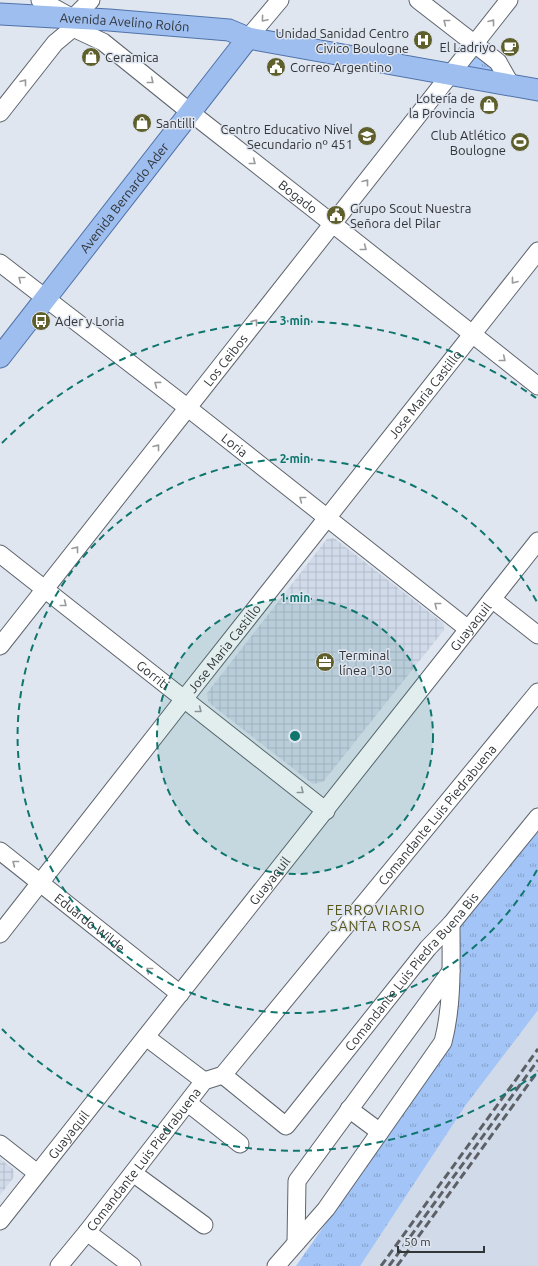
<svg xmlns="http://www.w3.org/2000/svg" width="538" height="1266" font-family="Ubuntu,sans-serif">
	<defs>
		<pattern id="industrial-grid" width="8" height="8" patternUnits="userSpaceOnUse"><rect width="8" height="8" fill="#d0dae9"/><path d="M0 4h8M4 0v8" fill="none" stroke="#b3bcc9"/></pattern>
		<pattern id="grass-tufts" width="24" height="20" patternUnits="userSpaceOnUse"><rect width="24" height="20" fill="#a2c4f6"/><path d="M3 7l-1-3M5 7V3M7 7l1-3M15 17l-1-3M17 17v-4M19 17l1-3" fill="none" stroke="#85a0c8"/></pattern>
	</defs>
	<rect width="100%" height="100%" fill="#e0e6f0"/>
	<!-- built -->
	<path fill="#d0dae9" d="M538,826V1266H296L452,1043L461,921Z"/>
	<!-- industrial -->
	<path fill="url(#industrial-grid)" d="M334,538L443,623L444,630L323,782L313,784L208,702L207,693L327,539Z
		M0,1159L13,1169L14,1177L0,1195Z"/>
	<!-- grass -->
	<path fill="url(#grass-tufts)" d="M475,44L511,85L451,74Z
		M538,829V1010L465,1106L360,1266H296L452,1043L461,921Z"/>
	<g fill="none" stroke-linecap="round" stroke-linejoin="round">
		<!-- minor casing -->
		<g stroke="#5f656d" stroke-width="19">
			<g id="minor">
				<path d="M40,0L71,17"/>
				<path d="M418,0L498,62L511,85"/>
				<path d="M73,18L91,0"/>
				<path id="s1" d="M73,28L103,42L190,112L333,224L538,386"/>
				<path d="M248,38L280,0"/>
				<path d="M0,113L55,43L73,28"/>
				<path id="s2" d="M0,263L188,408L468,629"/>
				<path id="s3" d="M0,554L326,811"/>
				<path d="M492,599L538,635"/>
				<path id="s4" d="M0,646L509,0"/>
				<path id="s5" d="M0,851L180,994"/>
				<path id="s6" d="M0,934L184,699L538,251"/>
				<path d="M146,1037L204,1081"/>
				<path id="s7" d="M223,1075L286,1126L428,948L451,924L538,817"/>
				<path d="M188,1103L240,1144"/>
				<path d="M349,1109L380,1132"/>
				<path d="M0,1144L37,1173"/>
				<path d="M133,1173L204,1225"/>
				<path id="s8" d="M0,1221L538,541"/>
				<path d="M87,1232L132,1266"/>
				<path d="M296,1243L297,1181L451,971"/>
				<path id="s9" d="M59,1266L87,1232L204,1081L223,1075L538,692"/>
				<path d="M276,1266L326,1209L443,1042C453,1004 451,963 451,924"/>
			</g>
		</g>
		<!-- major casing -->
		<g stroke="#4f72a8" stroke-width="23">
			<g id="major">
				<path id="s10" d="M0,14L109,20L229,30L248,38L538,90"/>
				<path id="s11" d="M0,357L248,38"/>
			</g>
		</g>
		<!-- minor -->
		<use href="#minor" stroke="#fff" stroke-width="17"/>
		<!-- major -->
		<use href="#major" stroke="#9ebeef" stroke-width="21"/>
		<!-- rail -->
		<path stroke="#5d6166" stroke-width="3" stroke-dasharray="8 4" stroke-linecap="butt" d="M381,1266L538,1049
			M389,1266L538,1060
			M397,1266L538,1071"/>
	</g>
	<!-- one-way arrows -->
	<defs><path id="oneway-chevron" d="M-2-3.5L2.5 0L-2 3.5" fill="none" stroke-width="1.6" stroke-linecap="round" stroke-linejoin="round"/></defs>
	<g stroke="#989a9c">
		<use href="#oneway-chevron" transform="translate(264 19) rotate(130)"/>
		<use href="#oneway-chevron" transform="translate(446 22) rotate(-142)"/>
		<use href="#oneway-chevron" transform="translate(492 22) rotate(-52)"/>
		<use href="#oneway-chevron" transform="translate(151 81) rotate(39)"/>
		<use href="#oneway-chevron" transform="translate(24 82) rotate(-52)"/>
		<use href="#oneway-chevron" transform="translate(253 162) rotate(38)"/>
		<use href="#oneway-chevron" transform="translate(366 182) rotate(-52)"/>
		<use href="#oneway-chevron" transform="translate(364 248) rotate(38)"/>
		<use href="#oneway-chevron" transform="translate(21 279) rotate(-142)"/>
		<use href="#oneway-chevron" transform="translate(514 281) rotate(128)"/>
		<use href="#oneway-chevron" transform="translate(255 322) rotate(-52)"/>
		<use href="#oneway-chevron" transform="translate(503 359) rotate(39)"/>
		<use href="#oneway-chevron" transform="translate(157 384) rotate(-143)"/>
		<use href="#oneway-chevron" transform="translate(157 447) rotate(-52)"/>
		<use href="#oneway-chevron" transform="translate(302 499) rotate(-142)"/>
		<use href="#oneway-chevron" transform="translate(76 549) rotate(-52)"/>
		<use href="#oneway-chevron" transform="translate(64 604) rotate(38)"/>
		<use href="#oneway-chevron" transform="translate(437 605) rotate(-142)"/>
		<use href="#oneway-chevron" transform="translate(199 710) rotate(38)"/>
		<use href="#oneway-chevron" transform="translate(301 791) rotate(38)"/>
		<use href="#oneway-chevron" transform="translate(15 863) rotate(-142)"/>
		<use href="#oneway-chevron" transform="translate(149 970) rotate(-141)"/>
	</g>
	<!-- distance rings -->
	<circle cx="295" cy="736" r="138" fill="#0f766e" fill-opacity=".12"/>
	<g fill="none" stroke="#0f766e" stroke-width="2" stroke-dasharray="7 5">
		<circle cx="295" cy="736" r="138"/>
		<path d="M537 870A277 277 0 1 1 537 602"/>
		<path d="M536 1074A415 415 0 0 1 2 1029M2 443A415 415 0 0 1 536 398"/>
	</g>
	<!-- icons -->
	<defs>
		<g id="hospital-disc" transform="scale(1)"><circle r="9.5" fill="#5f5f2c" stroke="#e0e6f0"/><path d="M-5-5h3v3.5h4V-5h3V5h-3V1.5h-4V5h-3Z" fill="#fff"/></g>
		<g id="cafe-disc" transform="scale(1)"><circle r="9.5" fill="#5f5f2c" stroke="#e0e6f0"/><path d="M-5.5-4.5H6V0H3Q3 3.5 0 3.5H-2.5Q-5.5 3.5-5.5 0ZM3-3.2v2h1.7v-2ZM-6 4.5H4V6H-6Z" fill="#fff"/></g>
		<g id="shop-disc" transform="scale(1)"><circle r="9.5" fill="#5f5f2c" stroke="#e0e6f0"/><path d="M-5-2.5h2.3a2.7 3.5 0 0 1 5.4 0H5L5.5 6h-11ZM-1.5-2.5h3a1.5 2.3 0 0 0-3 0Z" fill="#fff"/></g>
		<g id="civic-disc" transform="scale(1)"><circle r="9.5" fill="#5f5f2c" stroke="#e0e6f0"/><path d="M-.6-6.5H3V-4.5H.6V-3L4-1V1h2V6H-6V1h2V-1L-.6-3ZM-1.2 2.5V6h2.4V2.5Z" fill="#fff"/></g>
		<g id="school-disc" transform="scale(1)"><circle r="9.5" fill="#5f5f2c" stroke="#e0e6f0"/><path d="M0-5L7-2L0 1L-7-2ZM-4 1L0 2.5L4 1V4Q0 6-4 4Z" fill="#fff"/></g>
		<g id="stadium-disc" transform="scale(1)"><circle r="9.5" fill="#5f5f2c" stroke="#e0e6f0"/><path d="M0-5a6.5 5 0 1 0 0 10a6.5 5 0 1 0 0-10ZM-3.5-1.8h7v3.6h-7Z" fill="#fff"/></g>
		<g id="bus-disc" transform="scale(1)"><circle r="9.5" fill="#5f5f2c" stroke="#e0e6f0"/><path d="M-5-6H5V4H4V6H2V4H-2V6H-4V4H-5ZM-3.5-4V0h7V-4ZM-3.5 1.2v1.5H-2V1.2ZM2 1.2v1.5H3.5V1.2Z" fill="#fff"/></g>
		<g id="office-disc" transform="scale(1)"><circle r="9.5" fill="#5f5f2c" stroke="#e0e6f0"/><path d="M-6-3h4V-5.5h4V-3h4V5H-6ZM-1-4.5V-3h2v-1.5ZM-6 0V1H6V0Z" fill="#fff"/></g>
	</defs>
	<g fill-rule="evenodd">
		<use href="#hospital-disc" x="423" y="40"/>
		<use href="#cafe-disc" x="510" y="47"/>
		<use href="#shop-disc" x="91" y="57"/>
		<use href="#civic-disc" x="276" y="67"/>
		<use href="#shop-disc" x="489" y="105"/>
		<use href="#shop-disc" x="142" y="123"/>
		<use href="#school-disc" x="367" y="136"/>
		<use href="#stadium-disc" x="520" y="142"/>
		<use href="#civic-disc" x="336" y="215"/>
		<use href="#bus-disc" x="41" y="321"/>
		<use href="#office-disc" x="325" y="662"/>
	</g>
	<g text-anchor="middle" stroke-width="3" stroke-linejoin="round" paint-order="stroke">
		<!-- street labels -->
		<g font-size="13" fill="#323538" stroke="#e0e6f0">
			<text dy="5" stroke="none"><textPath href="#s10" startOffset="125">Avenida Avelino Rolón</textPath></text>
			<text dy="5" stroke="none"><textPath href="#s11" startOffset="202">Avenida Bernardo Ader</textPath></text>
			<text dy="5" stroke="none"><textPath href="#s1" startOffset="282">Bogado</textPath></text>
			<text dy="5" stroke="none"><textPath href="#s4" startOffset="364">Los Ceibos</textPath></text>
			<text dy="5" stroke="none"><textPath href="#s6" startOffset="687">Jose Maria Castillo</textPath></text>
			<text dy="5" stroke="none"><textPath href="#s2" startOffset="297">Loria</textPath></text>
			<text dy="5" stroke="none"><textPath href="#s8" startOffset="758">Guayaquil</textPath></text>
			<text dy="5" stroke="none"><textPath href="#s6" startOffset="363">Jose Maria Castillo</textPath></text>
			<text dy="5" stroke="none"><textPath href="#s3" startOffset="195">Gorriti</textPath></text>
			<text dy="5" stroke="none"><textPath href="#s9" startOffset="592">Comandante Luis Piedrabuena</textPath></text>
			<text dy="5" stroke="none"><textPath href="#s8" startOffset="434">Guayaquil</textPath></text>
			<text dy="5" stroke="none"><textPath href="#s5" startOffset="115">Eduardo Wilde</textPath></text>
			<text dy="5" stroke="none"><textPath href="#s7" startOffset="280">Comandante Luis Piedra Buena Bis</textPath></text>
			<text dy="5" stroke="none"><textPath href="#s8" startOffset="110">Guayaquil</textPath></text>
			<text dy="5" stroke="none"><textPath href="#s9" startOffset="136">Comandante Luis Piedrabuena</textPath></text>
		</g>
		<!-- poi labels -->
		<g font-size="13" fill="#323538" stroke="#e0e6f0" text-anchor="start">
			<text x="409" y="38" text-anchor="end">Unidad Sanidad Centro<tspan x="409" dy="15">Civico Boulogne</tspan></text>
			<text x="496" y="52" text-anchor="end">El Ladriyo</text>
			<text x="105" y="62">Ceramica</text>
			<text x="290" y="72">Correo Argentino</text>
			<text x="475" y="103" text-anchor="end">Lotería de<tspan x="475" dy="15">la Provincia</tspan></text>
			<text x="156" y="128">Santilli</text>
			<text x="353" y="134" text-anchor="end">Centro Educativo Nivel<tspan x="353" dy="15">Secundario nº 451</tspan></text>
			<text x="506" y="140" text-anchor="end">Club Atlético<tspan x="506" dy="15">Boulogne</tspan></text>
			<text x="350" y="213">Grupo Scout Nuestra<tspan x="350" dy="15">Señora del Pilar</tspan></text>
			<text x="55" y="326">Ader y Loria</text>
			<text x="339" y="660">Terminal<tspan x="339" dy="15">línea 130</tspan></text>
		</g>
		<!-- neighbourhood labels -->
		<g font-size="14" letter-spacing="1" fill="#57561a" stroke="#e0e6f0">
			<text x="376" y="915">FERROVIARIO<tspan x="376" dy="16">SANTA ROSA</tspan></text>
		</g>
	</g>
	<circle cx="295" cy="736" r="6" fill="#0f766e" stroke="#e0e6f0" stroke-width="2"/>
	<g font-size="12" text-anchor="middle" font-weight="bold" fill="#0f766e" stroke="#e0e6f0" stroke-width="3" stroke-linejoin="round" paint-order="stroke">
		<text x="295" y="325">3 min</text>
		<text x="295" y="463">2 min</text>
		<text x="295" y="602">1 min</text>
	</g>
	<!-- scale -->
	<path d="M398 1246v6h86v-6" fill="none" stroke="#323538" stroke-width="2"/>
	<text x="404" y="1246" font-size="12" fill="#323538" stroke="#e0e6f0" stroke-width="3" paint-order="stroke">50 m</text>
</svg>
